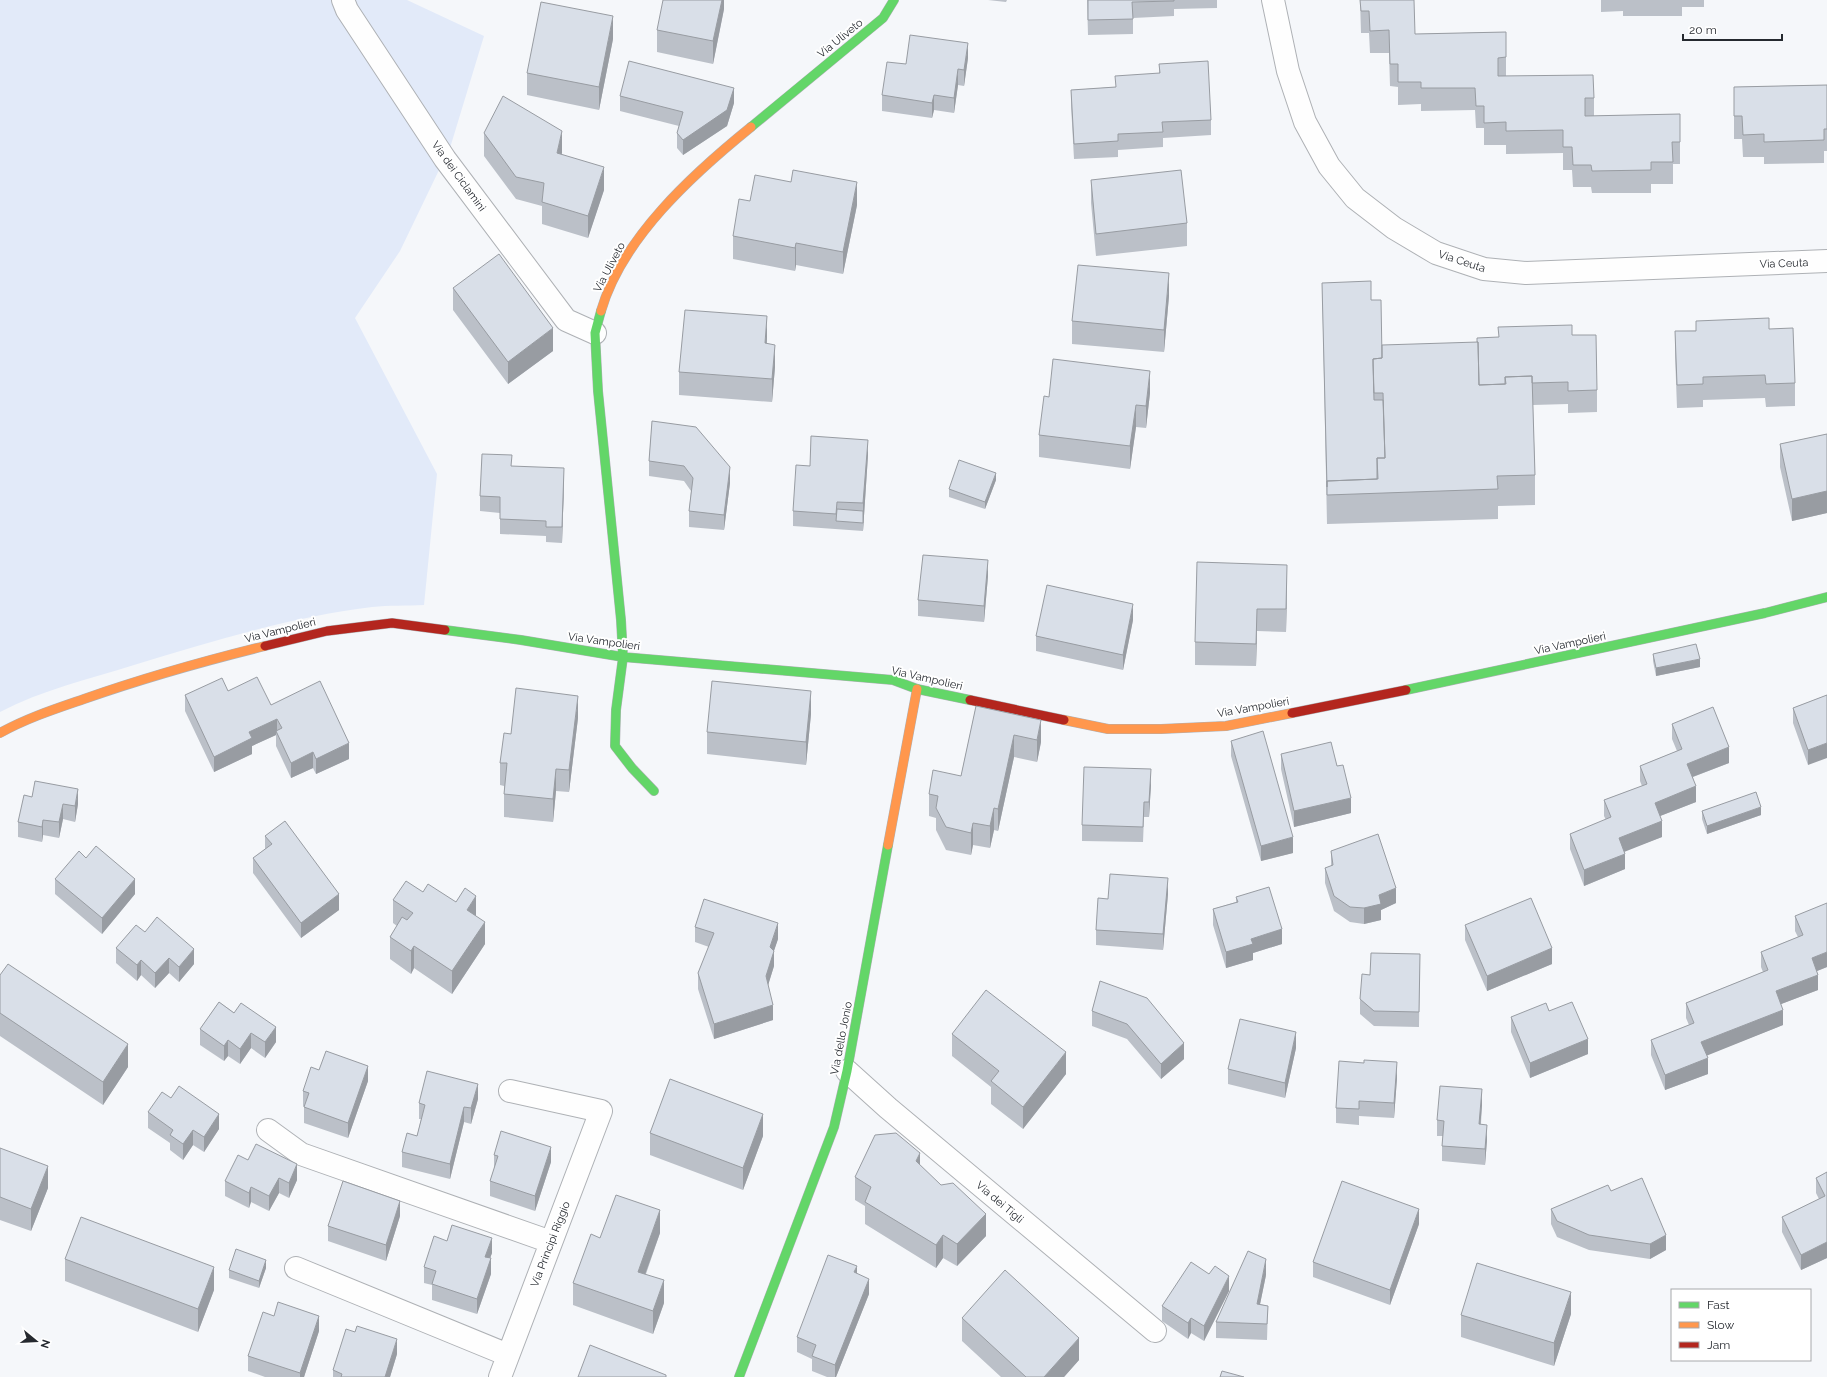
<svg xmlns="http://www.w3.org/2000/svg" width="1827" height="1377" font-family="Raleway,sans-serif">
	<rect width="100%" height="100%" fill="#f5f7fa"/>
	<!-- green -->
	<path fill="#e2eaf9" d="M0,0H335L440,168L400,251L355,318L437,474L424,605C407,606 389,605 372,607C291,617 212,641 134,665C89,679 42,690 0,712Z
		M352,0H407L484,36L450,148Z"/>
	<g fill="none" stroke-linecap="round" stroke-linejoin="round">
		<!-- street casing -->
		<g stroke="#aeb1b5" stroke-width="24">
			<path id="street" d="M343,0L347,10L445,159L566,320L595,333
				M1273,0L1288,71L1305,122L1329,166L1355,198L1394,228L1436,253L1484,269L1526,273L1827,261
				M847,1071L888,1108L1155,1331
				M268,1130L301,1154L551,1242
				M296,1268L508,1355
				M500,1377L601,1111L510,1091"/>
		</g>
		<!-- fast casing -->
		<g stroke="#aeb1b5" stroke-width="10">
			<path id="fast" d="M751,127L883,18L894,0
				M601,311L595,333L598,391L621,620L623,657L616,710L615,746L632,768L654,791
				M445,630L521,640L623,657L893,680L917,689L970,700
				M1406,690L1765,613L1827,597
				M739,1377L834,1127L847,1071L888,845"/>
		</g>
		<!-- slow casing -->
		<g stroke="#aeb1b5" stroke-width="10">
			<path id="slow" d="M601,311C622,238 693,174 751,127
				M1064,720L1108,729H1161L1226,726L1292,713
				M0,733C27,718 55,709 84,699C144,678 204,661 265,646
				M888,845L917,689"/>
		</g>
		<!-- jam casing -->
		<g stroke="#aeb1b5" stroke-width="10">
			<path id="jam" d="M265,646L327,631L392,623L445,630
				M970,700L1064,720
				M1292,713L1406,690"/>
		</g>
		<!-- street -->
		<use href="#street" stroke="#fefefe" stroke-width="22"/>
		<!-- fast -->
		<use href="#fast" stroke="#63d668" stroke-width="9"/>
		<!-- slow -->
		<use href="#slow" stroke="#ff974d" stroke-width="9"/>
		<!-- jam -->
		<use href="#jam" stroke="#b3261e" stroke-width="9"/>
	</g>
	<!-- wall -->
	<path fill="#bbc0c8" d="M724,0V9L713,64L657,52V30Z
		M988,0H1007L1006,2Z
		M1087,0H1217V8L1174,9V16L1133,18V34L1088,35Z
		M1360,0L1415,34L1506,32V76L1594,98V116L1680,114V164H1673V184H1651V193H1592L1591,187H1573L1572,170H1563V153L1506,154V145H1484V128H1476L1475,110L1421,111V104L1398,105V87L1390,86L1389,53H1370L1369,33H1361Z
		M1601,0H1704V7H1682V16H1623V11L1601,12Z
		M613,39L599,110L527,95V73Z
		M968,58L964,86L958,85L954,113L934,110L932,118L882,111V95L906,64Z
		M1159,64L1211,120V135L1163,138V147L1118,150V157L1074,159L1071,105V90L1115,87L1159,73Z
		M1827,85V151H1824V163L1764,164V157H1743L1742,139H1734V87Z
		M620,96L734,103L727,126L683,155L677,148V133L679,126L620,111Z
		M484,133L561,154L604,190L588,238L542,224V206L516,199L484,156Z
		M1091,180L1187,223V246L1096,256L1091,203Z
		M750,201L857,205L843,274L796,265L795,271L733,259V236Z
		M1322,283L1371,300L1382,358L1477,342L1572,335L1597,390V412L1568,413V404L1533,405L1535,475V505L1498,506V519L1327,524Z
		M453,288L553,351L508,384L453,310Z
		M1169,296L1164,352L1072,344V321Z
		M1769,329L1795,383V406L1766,407L1765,398L1703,400V407L1677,408L1675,354V331Z
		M767,338V344L775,367L772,402L679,395V372Z
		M1150,393L1146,428L1136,427L1130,469L1039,457V435L1049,397Z
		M652,421L730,483L724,530L689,527V511L691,491L684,481L649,476V461Z
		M1827,434V513L1792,521L1780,467V444Z
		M868,455L863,531L793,526V511L810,466Z
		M512,467L564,484L562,543L546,542V536L500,534V513L480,511V496Z
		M996,480L985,509L949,497V489Z
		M988,576L984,622L918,616V600Z
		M1287,587L1286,632L1257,631L1256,666L1195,665V642Z
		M1133,620L1123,670L1036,651V636Z
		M1653,654L1700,667L1656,676L1653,661Z
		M228,691L271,705L349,759L316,774L313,768L291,778L276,746V735L252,746V754L214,772L185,711V695Z
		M1827,695L1808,765L1793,723V708Z
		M976,706L1041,742L1037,762L1014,757L998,831L994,830L990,848L973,845L971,855L946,850L936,830V818L929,816V794L961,776Z
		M811,714L806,765L707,754V732Z
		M578,718L569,792L556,791L553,822L504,817V786L500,785V763L511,734Z
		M1672,724L1729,763L1693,777L1696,802L1660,816L1662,837L1624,851L1625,869L1584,886L1570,849V834L1606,820L1604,816V800L1642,786L1640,781V766L1677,751L1672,739Z
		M1231,741L1293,853L1261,861L1231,756Z
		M1281,754L1337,766L1351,813L1294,827L1281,769Z
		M1151,784L1149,817H1144L1143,842L1082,841V825Z
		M32,797L78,804L75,822L63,819L59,838L43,835L42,842L18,837V822Z
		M1702,811L1761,815L1707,834L1702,819Z
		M265,836L339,910L301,938L253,873V858L265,849Z
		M1331,851L1396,903L1381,910V920L1364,924L1350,922L1334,911L1325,883V868L1331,866Z
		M55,879L135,894L102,934L55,894Z
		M423,892L476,916L485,944L452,994L414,968L411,974L390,959V937L397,926L393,923V900Z
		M1168,894L1163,950L1096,945V930Z
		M1236,897L1282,944L1253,953V960L1226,968L1213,925V909L1236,902Z
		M1795,916L1827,967L1817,971L1818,990L1781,1004L1783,1025L1706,1055L1708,1074L1665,1090L1651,1055V1040L1689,1025L1686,1018V1003L1763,972L1761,967V952L1798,937L1795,931Z
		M1465,925L1552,964L1487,991L1465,940Z
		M695,927L778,939L774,950V966L768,985L773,1020L714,1039L698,989V973L709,947L695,942Z
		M145,932L194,964L179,982L169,973L155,988L141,975L137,981L116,963V948Z
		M1420,954L1419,1027L1374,1026L1360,1014V999L1370,975Z
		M0,975L128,1067L103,1105L0,1036Z
		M1100,981L1184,1059L1161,1079L1127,1039L1092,1026V1011Z
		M219,1002L276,1042L265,1058L251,1048L240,1064L228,1056L224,1061L200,1045V1029Z
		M1549,1011L1588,1054L1530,1078L1511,1032V1017Z
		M952,1034L1066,1074L1023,1129L991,1104V1087L952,1056Z
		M1296,1048L1285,1098L1228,1084V1069Z
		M319,1070L368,1081L348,1138L304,1123V1107L303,1106V1091Z
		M1397,1078L1394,1118L1359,1116V1125L1336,1123V1108Z
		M478,1099L471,1124L464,1122L450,1179L402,1167V1152L417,1136L421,1119H419V1103Z
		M1482,1105L1481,1124L1487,1140L1485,1165L1442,1161V1146L1443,1136H1437V1120Z
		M148,1112L219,1129L204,1152L193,1145L183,1160L170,1150V1143L148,1128Z
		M650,1133L763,1136L743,1190L650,1155Z
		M0,1148L48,1188L31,1231L0,1220Z
		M494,1155L551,1162L535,1211L490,1196V1181L494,1169Z
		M248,1160L297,1180L289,1198L279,1193L269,1211L251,1202L249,1208L225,1196V1181Z
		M920,1165L986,1236L957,1266L943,1258L936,1268L865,1224V1206L855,1200V1177Z
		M1827,1172V1258L1801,1270L1782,1232V1217L1819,1199L1816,1193V1178Z
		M1611,1191L1666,1250L1650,1259L1589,1250L1557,1237L1551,1224V1209Z
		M400,1216L386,1261L328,1241V1226Z
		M1419,1224L1390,1305L1313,1277V1262Z
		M660,1233L646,1274L664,1303L653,1334L573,1305V1283L600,1238Z
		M447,1241L492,1253L490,1258L491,1274L477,1314L432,1300V1285L424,1283V1267Z
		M65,1259L214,1290L198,1332L65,1281Z
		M266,1268L259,1288L229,1278V1270Z
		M857,1273L869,1294L836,1377H827L812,1371V1359L797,1352V1337Z
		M1266,1275L1260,1304L1268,1306L1267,1340L1216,1338V1322Z
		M1229,1291L1204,1341L1191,1333L1188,1339L1162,1321V1306Z
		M1571,1314L1554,1366L1461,1337V1315Z
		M962,1318L1079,1360L1064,1377H1001L962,1341Z
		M319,1331L304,1377H265L248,1371V1356Z
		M397,1354L390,1377H333V1370Z"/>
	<!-- shaded-wall -->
	<path fill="#989ca2" d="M722,0H724V9L713,64V41Z
		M613,16V39L599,110V87Z
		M968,43V58L964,86V70Z
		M958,69V85L954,113V98Z
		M734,88V103L727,126L683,155V140Z
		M934,95V110L932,118V103Z
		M562,131V153L557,175V153Z
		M604,167V190L588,238V216Z
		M857,182V205L843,274V252Z
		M796,243V265L795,271V248Z
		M1169,273V296L1164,352V330Z
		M767,316V338L765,366V343Z
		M553,328V351L508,384V362Z
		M775,345V367L772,402V379Z
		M1150,371V393L1146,428V406Z
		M1136,405V427L1130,469V446Z
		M868,440V455L863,531V503Z
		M730,467V483L724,530V515Z
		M564,468V484L562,543V527Z
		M996,473V480L985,509V502Z
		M1827,491V513L1792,521V499Z
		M988,560V576L984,622V606Z
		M1287,565V587L1286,632V609Z
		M1133,604V620L1123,670V655Z
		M1257,609V631L1256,666V644Z
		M1700,659V667L1656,676V668Z
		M811,691V714L806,765V742Z
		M578,696V718L569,792V770Z
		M277,719V734L276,731V735L252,746V754L214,772V757L249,732Z
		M1041,720V742L1037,762V740Z
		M1014,735V757L998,831V809Z
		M349,743V759L316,774V759Z
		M1827,743V758L1808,765V750Z
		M1729,747V763L1687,779V764Z
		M313,752V768L291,778V763Z
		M556,769V791L553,822V799Z
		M1151,769V784L1149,817V802Z
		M1696,786V802L1655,818V803Z
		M78,789V804L75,822V806Z
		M1351,798V813L1294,827V811Z
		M63,804V819L59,838V822Z
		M1761,807V815L1707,834V826Z
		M994,808V830L990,848V826Z
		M43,820V835L42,842V827Z
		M1662,821V837L1619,854V838Z
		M973,823V845L971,855V833Z
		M1293,837V853L1261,861V846Z
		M1625,854V869L1584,886V870Z
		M1168,878V894L1163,950V934Z
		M135,879V894L102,934V918Z
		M1396,888V903L1381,910V920L1364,924V908L1379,895Z
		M339,894V910L301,938V923Z
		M476,896V918L467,910Z
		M485,922V944L452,994V971Z
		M778,923V939L770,963V947Z
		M1282,929V944L1253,953V960L1226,968V952L1251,939Z
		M414,946V968L411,974V951Z
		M1552,948V964L1487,991V976Z
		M194,949V964L179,982V967Z
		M774,951V966L766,992V976Z
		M1827,952V967L1812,973V958Z
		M169,958V973L155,988V973Z
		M141,960V975L137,981V965Z
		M1818,975V990L1776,1006V991Z
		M773,1005V1020L714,1039V1024Z
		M1783,1010V1025L1701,1058V1042Z
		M276,1027V1042L265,1058V1042Z
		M1296,1032V1048L1285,1098V1083Z
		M251,1033V1048L240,1064V1049Z
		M1588,1039V1054L1530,1078V1063Z
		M228,1040V1056L224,1061V1046Z
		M1184,1043V1059L1161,1079V1064Z
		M128,1044V1067L103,1105V1082Z
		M1066,1052V1074L1023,1129V1107Z
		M1708,1058V1074L1665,1090V1075Z
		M1397,1062V1078L1394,1118V1103Z
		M368,1066V1081L348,1138V1123Z
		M478,1084V1099L471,1124V1108Z
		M1482,1089V1105L1479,1140V1124Z
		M464,1107V1122L450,1179V1164Z
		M219,1114V1129L204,1152V1137Z
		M763,1114V1136L743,1190V1168Z
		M1487,1125V1140L1485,1165V1149Z
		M193,1130V1145L183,1160V1144Z
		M551,1147V1162L535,1211V1196Z
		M920,1153V1176L916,1161Z
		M297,1164V1180L289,1198V1183Z
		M48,1166V1188L31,1231V1209Z
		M279,1178V1193L269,1211V1196Z
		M251,1187V1202L249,1208V1193Z
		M400,1201V1216L386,1261V1245Z
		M1419,1209V1224L1390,1305V1290Z
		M660,1210V1233L638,1294V1272Z
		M986,1214V1236L957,1266V1244Z
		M943,1235V1258L936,1268V1245Z
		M1666,1235V1250L1650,1259V1244Z
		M492,1238V1253L485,1272V1257Z
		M1827,1242V1258L1801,1270V1255Z
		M491,1258V1274L477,1314V1299Z
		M1266,1259V1275L1257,1319V1304Z
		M266,1260V1268L259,1288V1281Z
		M857,1266V1281L854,1272Z
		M214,1267V1290L198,1332V1309Z
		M1229,1276V1291L1204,1341V1326Z
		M869,1279V1294L836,1377H835V1365Z
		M664,1280V1303L653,1334V1311Z
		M1571,1292V1314L1554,1366V1343Z
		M319,1316V1331L304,1377H300V1373Z
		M1191,1318V1333L1188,1339V1323Z
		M1079,1338V1360L1064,1377H1044Z
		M397,1339V1354L390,1377H385Z"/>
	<!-- building -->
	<path fill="#d9dfe8" stroke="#989ca2" d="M663,0H722L713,41L657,30Z
		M1088,0H1174V1L1132,2L1133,19L1088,20Z
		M1360,0H1414L1415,34L1506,32V57L1498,58V76L1593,75L1594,98H1585V116L1680,114V142H1672L1673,162H1651V170L1592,171L1591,165H1573L1572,147H1563V130L1506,131V122L1484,123V106H1476L1475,88H1421V82H1398V64H1390L1389,30L1370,31L1369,11H1361Z
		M541,2L613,16L599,87L527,73Z
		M910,35L968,43L964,70L958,69L954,98L934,95L932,103L882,95L887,62L906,64Z
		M629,61L734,88L727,110L683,140L677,133L683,112L620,96Z
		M1208,61L1211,120L1162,122L1163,132L1118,134V141L1074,144L1071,90L1116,87L1115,76L1160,73L1159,64Z
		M1827,85V129H1824V140L1764,142V134L1743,135L1742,116H1734V87Z
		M503,96L562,131L557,153L604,167L588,216L542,202L544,183L516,177L484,133Z
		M793,170L857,182L843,252L796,243L795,248L733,236L739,199L750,201L755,175L791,182Z
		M1181,170L1187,223L1096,234L1091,180Z
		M499,254L553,328L508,362L453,288Z
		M1078,265L1169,273L1164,330L1072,321Z
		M1371,281V300H1381L1382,358L1373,359V365L1374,400H1383L1385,458H1377V479L1327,481V487L1322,283Z
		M685,310L767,316L765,343L775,345L772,379L679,372Z
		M1769,318V329L1793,328L1795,383L1766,384L1765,375L1703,377V384L1677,385L1675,331H1696V321Z
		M1572,325V335H1596L1597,390L1568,391V382L1532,383V376L1505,377V384L1479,385L1478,342H1477V338L1499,337L1498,327Z
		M1478,342L1479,385L1506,384L1505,377L1532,376L1535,475L1497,476L1498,489L1327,495V481L1378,479L1377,458H1385L1383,393H1374L1373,359L1382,358V345Z
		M1053,359L1150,371L1146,406L1136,405L1130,446L1039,435L1044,396L1049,397Z
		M652,421L696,427L730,467L724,515L689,511L693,478L684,466L649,461Z
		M1827,434V491L1792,499L1780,444Z
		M811,436L868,440L863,503L837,502L836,514L793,511L796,465L810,466Z
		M482,454L512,455L511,466L564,468L562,527H546V521L500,519V497L480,496Z
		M959,460L996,473L985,502L949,489Z
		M837,509L863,511V523L836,521Z
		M923,555L988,560L984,606L918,600Z
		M1197,562L1287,565L1286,609H1257L1256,644L1195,642Z
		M1047,585L1133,604L1123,655L1036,636Z
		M1696,644L1700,659L1656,668L1653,654Z
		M257,677L271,705L320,681L349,743L316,759L313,752L291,763L276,731L282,728L277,719L249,732L252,738L214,757L185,695L222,678L228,691Z
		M712,681L811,691L806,742L707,732Z
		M516,688L578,696L569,770L556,769L553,799L504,794L507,763H500L504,733L511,734Z
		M1827,695V743L1808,750L1793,708Z
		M976,706L1041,720L1037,740L1014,735L998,809L994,808L990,826L973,823L971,833L946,827L936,808L938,796L929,794L933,770L961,776Z
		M1713,707L1729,747L1687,764L1696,786L1655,803L1662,821L1619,838L1625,854L1584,870L1570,834L1611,817L1604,800L1647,784L1640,766L1682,749L1672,724Z
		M1263,731L1293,837L1261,846L1231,741Z
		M1331,742L1337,766L1343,765L1351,798L1294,811L1281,754Z
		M1084,767L1151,769L1149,802H1144L1143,827L1082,825Z
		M35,781L78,789L75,806L63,804L59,822L43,820L42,827L18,822L24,795L32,797Z
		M1756,792L1761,807L1707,826L1702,811Z
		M285,821L339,894L301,923L253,858L272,844L265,836Z
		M1378,834L1396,888L1379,895L1381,904L1364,908L1350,907L1334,896L1325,868L1333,865L1331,851Z
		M96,846L135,879L102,918L55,879L79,851L86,858Z
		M1110,874L1168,878L1163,934L1096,930L1098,898L1108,899Z
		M406,881L423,892L428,884L456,902L465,888L476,896L467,910L485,922L452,971L414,946L411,951L390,937L402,917L407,920L413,913L393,900Z
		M1269,887L1282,929L1251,939L1253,944L1226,952L1213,909L1238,902L1236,897Z
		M1531,898L1552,948L1487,976L1465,925Z
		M704,899L778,923L770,947L774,951L766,976L773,1005L714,1024L698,973L714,933L695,927Z
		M1827,903V952L1812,958L1818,975L1776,991L1783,1010L1701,1042L1708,1058L1665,1075L1651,1040L1694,1023L1686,1003L1768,970L1761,952L1803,935L1795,916Z
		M157,917L194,949L179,967L169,958L155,973L141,960L137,965L116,948L136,925L145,932Z
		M1371,953L1420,954L1419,1012L1374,1011L1360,999L1362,974L1370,975Z
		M8,964L128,1044L103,1082L0,1013V975Z
		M1100,981L1147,998L1184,1043L1161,1064L1127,1024L1092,1011Z
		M986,990L1066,1052L1023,1107L991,1081L999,1071L952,1034Z
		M219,1002L234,1013L241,1003L276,1027L265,1042L251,1033L240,1049L228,1040L224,1046L200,1029Z
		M1572,1002L1588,1039L1530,1063L1511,1017L1546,1003L1549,1011Z
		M1240,1019L1296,1032L1285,1083L1228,1069Z
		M326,1051L368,1066L348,1123L304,1107L309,1093L303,1091L311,1067L319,1070Z
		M1364,1060L1397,1062L1394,1103L1359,1101V1109L1336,1108L1339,1061L1364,1063Z
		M427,1071L478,1084L471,1108L464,1107L450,1164L402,1152L407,1133L417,1136L425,1105L419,1103Z
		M670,1079L763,1114L743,1168L650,1133Z
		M179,1086L219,1114L204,1137L193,1130L183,1144L170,1135L173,1130L148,1112L162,1092L171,1098Z
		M1440,1086L1482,1089L1479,1124L1487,1125L1485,1149L1442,1146L1444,1121L1437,1120Z
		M501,1131L551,1147L535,1196L490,1181L498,1156L494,1155Z
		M896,1133L920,1153L916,1161L941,1185L953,1183L986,1214L957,1244L943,1235L936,1245L865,1202L871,1187L855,1177L875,1135Z
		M256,1144L297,1164L289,1183L279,1178L269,1196L251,1187L249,1193L225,1181L238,1155L248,1160Z
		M0,1148L48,1166L31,1209L0,1197Z
		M1827,1172V1242L1801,1255L1782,1217L1825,1196L1816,1178Z
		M1642,1178L1666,1235L1650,1244L1589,1235L1557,1221L1551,1209L1608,1185L1611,1191Z
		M343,1181L400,1201L386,1245L328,1226Z
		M1342,1181L1419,1209L1390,1290L1313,1262Z
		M616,1195L660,1210L638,1272L664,1280L653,1311L573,1283L591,1234L600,1238Z
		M81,1217L214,1267L198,1309L65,1259Z
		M452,1225L492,1238L485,1257L491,1258L477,1299L432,1284L436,1271L424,1267L434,1236L447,1241Z
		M236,1249L266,1260L259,1281L229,1270Z
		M1248,1251L1266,1259L1257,1304L1268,1306L1267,1324L1216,1322Z
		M828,1255L857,1266L854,1272L869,1279L835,1365L812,1356L816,1345L797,1337Z
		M1191,1262L1209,1274L1215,1266L1229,1276L1204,1326L1191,1318L1188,1323L1162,1306Z
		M1477,1263L1571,1292L1554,1343L1461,1315Z
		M1005,1270L1079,1338L1044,1377H1026L962,1318Z
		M278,1302L319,1316L300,1373L248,1356L263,1312L274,1316Z
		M357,1326L397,1339L385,1377H341L342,1374L333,1370L346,1329L355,1332Z
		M590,1345L666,1375V1377H578Z
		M1222,1371L1244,1377H1220Z"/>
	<g text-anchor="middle" stroke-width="4" stroke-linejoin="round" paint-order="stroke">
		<!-- street labels -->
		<g font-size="11" fill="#25292f" stroke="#fff">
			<text transform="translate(840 38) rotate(-39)" y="4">Via Uliveto</text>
			<text transform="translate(459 176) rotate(54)" y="4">Via dei Ciclamini</text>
			<text transform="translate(1462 261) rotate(18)" y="4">Via Ceuta</text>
			<text transform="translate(1784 263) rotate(-2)" y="4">Via Ceuta</text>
			<text transform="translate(609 267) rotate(-62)" y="4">Via Uliveto</text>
			<text transform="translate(280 630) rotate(-14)" y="4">Via Vampolieri</text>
			<text transform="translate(604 641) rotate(8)" y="4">Via Vampolieri</text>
			<text transform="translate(1570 643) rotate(-12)" y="4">Via Vampolieri</text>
			<text transform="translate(927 678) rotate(13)" y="4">Via Vampolieri</text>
			<text transform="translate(1253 707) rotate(-10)" y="4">Via Vampolieri</text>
			<text transform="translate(841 1038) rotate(-79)" y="4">Via dello Jonio</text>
			<text transform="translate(1000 1202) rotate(40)" y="4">Via dei Tigli</text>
			<text transform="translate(550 1244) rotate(-69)" y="4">Via Principi Riggio</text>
		</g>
	</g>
	<!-- legend -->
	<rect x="1671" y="1289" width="140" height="72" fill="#ffffff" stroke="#a8a9ac"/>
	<rect x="1679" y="1302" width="20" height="6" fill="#63d668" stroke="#a8a9ac"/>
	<text x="1707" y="1309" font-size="12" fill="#25292f">Fast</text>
	<rect x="1679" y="1322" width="20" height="6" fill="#ff974d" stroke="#a8a9ac"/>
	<text x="1707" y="1329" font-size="12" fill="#25292f">Slow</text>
	<rect x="1679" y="1342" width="20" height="6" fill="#b3261e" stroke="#a8a9ac"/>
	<text x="1707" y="1349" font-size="12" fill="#25292f">Jam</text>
	<!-- north arrow -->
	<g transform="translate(36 1341) rotate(108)" stroke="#ffffff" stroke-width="3" paint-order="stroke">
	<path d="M0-3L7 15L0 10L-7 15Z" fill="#25292f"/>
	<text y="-6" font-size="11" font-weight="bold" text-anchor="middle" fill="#25292f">N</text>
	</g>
	<!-- scale -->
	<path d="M1683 34v6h99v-6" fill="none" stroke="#25292f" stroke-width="2"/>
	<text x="1689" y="34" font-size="12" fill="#25292f" stroke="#ffffff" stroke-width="3" paint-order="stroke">20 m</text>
</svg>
